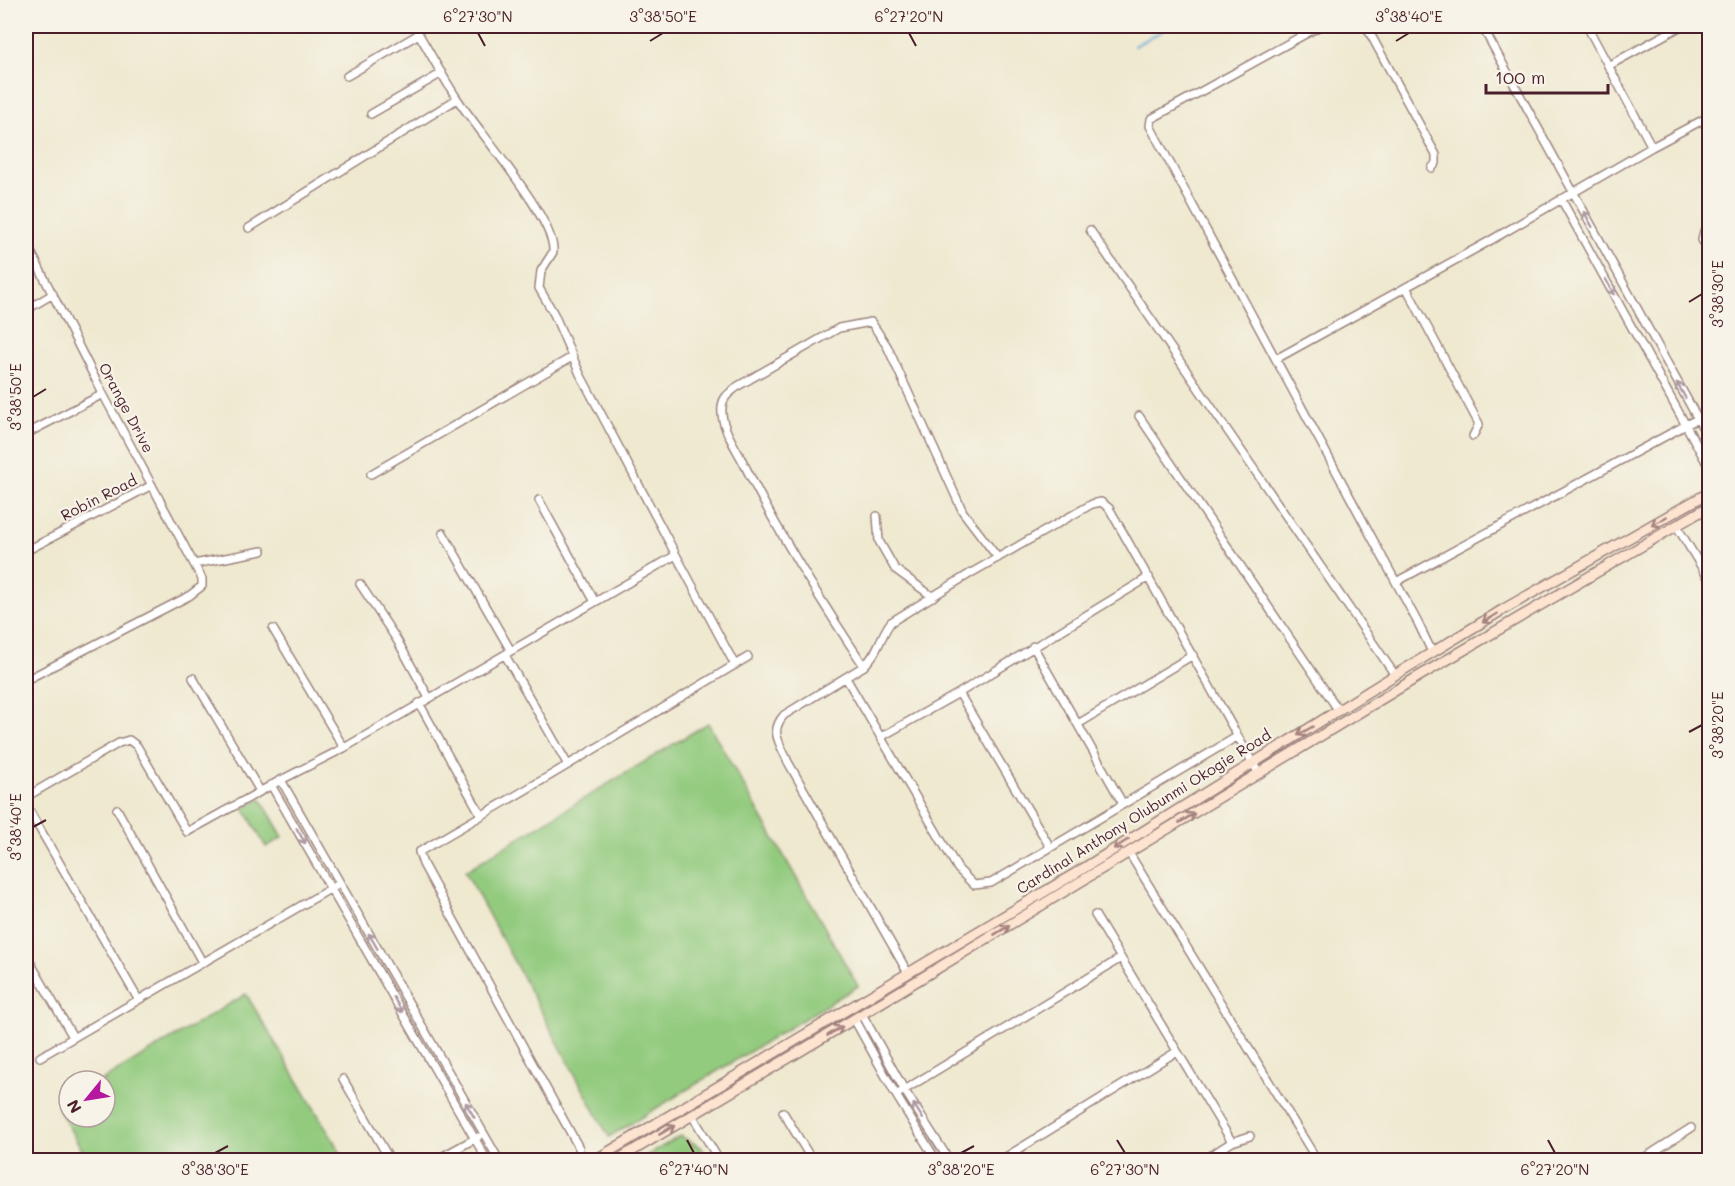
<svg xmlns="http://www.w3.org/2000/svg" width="1735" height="1186" font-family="Mali,sans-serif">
	<rect width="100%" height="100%" fill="#f7f3e8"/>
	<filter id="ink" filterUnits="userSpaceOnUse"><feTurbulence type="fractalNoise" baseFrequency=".0167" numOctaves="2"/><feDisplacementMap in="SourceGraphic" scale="12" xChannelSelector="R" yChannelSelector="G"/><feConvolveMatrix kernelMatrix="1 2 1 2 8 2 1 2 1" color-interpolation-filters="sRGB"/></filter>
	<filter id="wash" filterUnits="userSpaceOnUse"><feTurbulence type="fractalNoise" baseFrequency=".008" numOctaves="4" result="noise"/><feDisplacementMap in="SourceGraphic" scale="24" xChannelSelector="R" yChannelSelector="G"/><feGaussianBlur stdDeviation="1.35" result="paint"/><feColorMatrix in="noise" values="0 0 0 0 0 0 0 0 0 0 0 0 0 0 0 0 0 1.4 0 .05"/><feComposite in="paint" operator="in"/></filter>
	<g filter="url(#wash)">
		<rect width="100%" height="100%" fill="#efe9d0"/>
		<!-- green -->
		<path fill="#92ca7e" stroke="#6e7454" stroke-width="1.5" d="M708,723L858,986L609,1137L465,871Z
			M261,799L283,837L266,847L244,808Z
			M246,994L345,1160H88L57,1107L69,1100V1117H105V1081H101Z
			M680,1136L701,1147L709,1160H639Z"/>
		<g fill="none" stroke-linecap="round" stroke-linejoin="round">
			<!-- stream -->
			<path stroke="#5da8d5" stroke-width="2" d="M1134,46L1171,26"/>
		</g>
	</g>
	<g filter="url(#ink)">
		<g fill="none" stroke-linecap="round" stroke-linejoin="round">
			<!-- street casing -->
			<g stroke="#9c847e" stroke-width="10">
				<path id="street" d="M1320,26L1151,119L1150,126L1418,623L1432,652
					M1366,26L1436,155V163L1432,168
					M1482,26L1710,441
					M1587,26L1652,147
					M1608,66L1681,26
					M347,76L419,34
					M371,114L442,73
					M1561,199L1710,469
					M1710,226L1704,231L1702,240L1710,253
					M249,228L457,99
					M1090,230L1395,675
					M26,242L103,394L202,579V586L189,596L26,680
					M1406,287L1479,424L1473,436
					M26,310L53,294
					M1276,359L1486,243L1652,147L1710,116
					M1139,416L1339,711
					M26,434L103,394
					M371,474L572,357
					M539,500L595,602
					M877,516L879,541L895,569L933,597
					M1676,525L1710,581
					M443,533L511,651
					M26,551L152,485
					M676,555L735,665
					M194,564L262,551
					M1396,582L1710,412
					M360,584L397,640L429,698
					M273,629L344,748
					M1033,646L1123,804
					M505,655L568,765
					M864,666C820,600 778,533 743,462C735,446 720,426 722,407C723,396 730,393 738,386L839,328L871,322L887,346L963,512L998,558
					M193,678L260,791
					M846,678L958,869L974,885L991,883L1238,736
					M959,693L1050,847
					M419,703L481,815
					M1078,724L1193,655
					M881,737L959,693L1149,577
					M281,780L499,1160
					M271,785L487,1160
					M26,797L119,743L129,740L137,746L187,832L281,780L344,748L676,555L580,374L554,314L539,288L541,271L553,252C556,219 476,129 456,97C441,74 428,49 414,26
					M26,805L138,999
					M117,809L202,962
					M1129,853L1317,1160
					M1095,915L1232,1142
					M26,955L73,1037
					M908,973L788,762C780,743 769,732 784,715L864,666C879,652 880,636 891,622L971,573L1092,504L1101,502L1109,508L1259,774
					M862,1014L905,1091L949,1160
					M854,1019L896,1095L936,1160
					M40,1057L335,886
					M343,1079L390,1160
					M896,1095L1121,958
					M783,1112L812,1160
					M692,1115L719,1160
					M579,1148L423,864L419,852L551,775L748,657
					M436,1160L478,1137
					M1001,1160L1176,1052
					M1204,1160L1232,1142L1250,1136
					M1641,1160L1691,1128"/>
			</g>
			<!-- secondary casing -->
			<g stroke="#9c847e" stroke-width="12">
				<path id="secondary" d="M595,1160L1076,873L1395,675L1504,609L1710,492
					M617,1160L854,1019L1416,678L1710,506"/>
			</g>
			<!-- street -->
			<use href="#street" stroke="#fff" stroke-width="7"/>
			<!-- secondary -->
			<use href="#secondary" stroke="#fde4d1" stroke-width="9"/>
		</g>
		<!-- one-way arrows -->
		<defs><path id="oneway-shaft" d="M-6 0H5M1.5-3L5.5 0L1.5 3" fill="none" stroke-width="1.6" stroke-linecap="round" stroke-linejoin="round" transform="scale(1.5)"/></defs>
		<g stroke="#ae9aa0">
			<use href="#oneway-shaft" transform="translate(1588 219) rotate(-119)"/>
			<use href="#oneway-shaft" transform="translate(1610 287) rotate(61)"/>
			<use href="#oneway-shaft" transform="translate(1681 390) rotate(-119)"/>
			<use href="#oneway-shaft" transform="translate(301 836) rotate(60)"/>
			<use href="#oneway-shaft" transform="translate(373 941) rotate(-120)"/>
			<use href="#oneway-shaft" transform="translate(398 1005) rotate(60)"/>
			<use href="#oneway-shaft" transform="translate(470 1110) rotate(-120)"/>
			<use href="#oneway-shaft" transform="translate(918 1111) rotate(-122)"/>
		</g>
		<g stroke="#a4827e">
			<use href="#oneway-shaft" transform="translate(1659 521) rotate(150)"/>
			<use href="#oneway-shaft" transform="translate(1490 618) rotate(149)"/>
			<use href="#oneway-shaft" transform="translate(1305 731) rotate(150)"/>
			<use href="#oneway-shaft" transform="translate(1187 818) rotate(-31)"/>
			<use href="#oneway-shaft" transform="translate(1121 844) rotate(148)"/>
			<use href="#oneway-shaft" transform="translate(1002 930) rotate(-31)"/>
			<use href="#oneway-shaft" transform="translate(835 1031) rotate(-31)"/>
			<use href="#oneway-shaft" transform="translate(667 1130) rotate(-31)"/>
		</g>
	</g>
	<!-- ticks -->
	<path fill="none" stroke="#4a1f2b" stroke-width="2" d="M478,33L485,46M909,33L916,46M650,41L663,33M1396,41L1409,33M1689,302L1702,294M33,397L46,389M1689,732L1702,725M33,827L46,820M687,1140L694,1153M1117,1140L1125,1153M1548,1140L1555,1153M215,1153L228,1146M961,1153L974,1146"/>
	<g text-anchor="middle" stroke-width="4.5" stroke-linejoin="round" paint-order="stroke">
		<!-- street labels -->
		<g font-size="15" fill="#4a1f2b" stroke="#f7f3e8">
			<text transform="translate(126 408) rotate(62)" y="5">Orange Drive</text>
			<text transform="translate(99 498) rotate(-27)" y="5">Robin Road</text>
			<text transform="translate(1144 812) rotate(-32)" y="5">Cardinal Anthony Olubunmi Okogie Road</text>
		</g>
	</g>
	<!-- margin -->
	<rect width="1735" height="1186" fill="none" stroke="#f7f3e8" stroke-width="66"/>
	<!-- north arrow -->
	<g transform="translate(87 1099) rotate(240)"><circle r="28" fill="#f7f3e8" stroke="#b29e9c" stroke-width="1.5"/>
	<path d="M0-4.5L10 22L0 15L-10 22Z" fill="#b5179e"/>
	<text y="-9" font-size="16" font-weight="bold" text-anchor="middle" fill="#4a1f2b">N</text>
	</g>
	<!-- scale -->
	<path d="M1486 84v9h122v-9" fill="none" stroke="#4a1f2b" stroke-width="3"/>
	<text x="1495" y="84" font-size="18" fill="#4a1f2b" stroke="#f7f3e8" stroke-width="4.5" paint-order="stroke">100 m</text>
	<rect x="33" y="33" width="1669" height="1120" fill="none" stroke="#4a1f2b" stroke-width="2"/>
	<g font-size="15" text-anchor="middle" fill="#4a1f2b">
		<text x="478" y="22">6°27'30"N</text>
		<text x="663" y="22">3°38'50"E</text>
		<text x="909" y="22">6°27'20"N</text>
		<text x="1409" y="22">3°38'40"E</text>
		<text transform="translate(1718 294) rotate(-90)" y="5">3°38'30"E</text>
		<text transform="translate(16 397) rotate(-90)" y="5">3°38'50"E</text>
		<text transform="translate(1718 725) rotate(-90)" y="5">3°38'20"E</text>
		<text transform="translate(16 827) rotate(-90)" y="5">3°38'40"E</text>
		<text x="215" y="1175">3°38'30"E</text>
		<text x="694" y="1175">6°27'40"N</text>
		<text x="961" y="1175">3°38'20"E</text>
		<text x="1125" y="1175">6°27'30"N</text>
		<text x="1555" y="1175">6°27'20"N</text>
	</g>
</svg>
